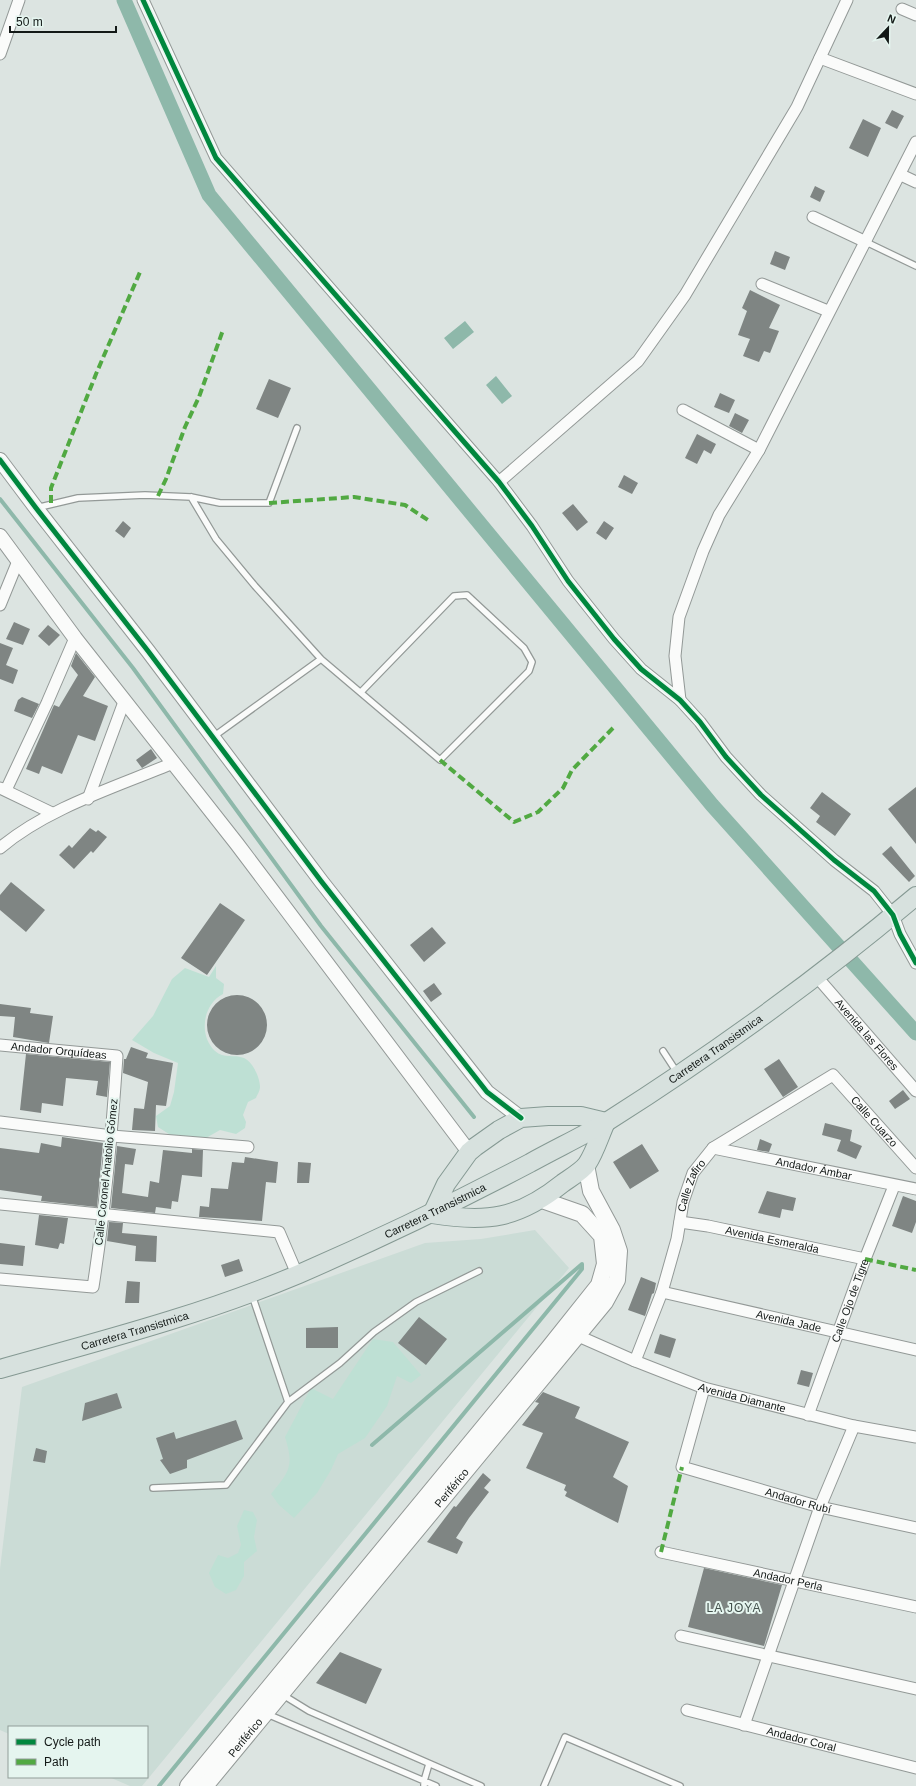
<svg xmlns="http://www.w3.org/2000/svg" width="916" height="1786" font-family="Helvetica,sans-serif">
	<rect width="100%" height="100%" fill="#dce4e1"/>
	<!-- built -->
	<path fill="#cbdcd6" d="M535,1230L569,1268L142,1786H130L109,1777H147V1727H9V1734L0,1730V1569L22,1387L425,1243L481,1239Z"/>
	<!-- green -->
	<path fill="#bee0d4" d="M216,966V978L224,984L223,994C203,1004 198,1035 215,1051C224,1059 234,1054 244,1058C253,1062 260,1078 260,1087C260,1091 257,1095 256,1098L248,1102L243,1115L246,1122L245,1128L236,1134L220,1130L206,1138L172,1136L158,1127L156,1116L170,1106L174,1092L178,1063L154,1053L132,1040L153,1016L172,979L185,968L209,977Z
		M373,1339L393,1342L421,1375L411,1383L397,1376L387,1406L365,1438L338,1454L331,1470L317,1493L294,1518L279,1505L271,1494C290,1471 294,1466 285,1437L311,1388L333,1399Z
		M244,1510L253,1512L257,1520L254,1537L257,1551L244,1562V1576L236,1590L226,1594L215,1587L209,1573L218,1555L228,1558L238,1553L241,1545L237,1526Z"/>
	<!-- water -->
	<path fill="#8eb8aa" d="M465,321L474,332L453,349L444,338Z
		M496,376L512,396L502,404L486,385Z"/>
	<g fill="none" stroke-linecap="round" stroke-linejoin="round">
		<!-- stream -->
		<path stroke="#8eb8aa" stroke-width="4" d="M0,499L133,668L321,926L474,1117
			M159,1786L582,1269V1264L372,1445"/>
		<!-- canal -->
		<path stroke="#8eb8aa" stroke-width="15" d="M124,0L209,195L712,805L916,1033"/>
	</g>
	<!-- building -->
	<path fill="#7f8583" d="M892,110L904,116L897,129L885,123Z
		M863,119L881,128L868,157L849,148Z
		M815,186L825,191L820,202L810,197Z
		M775,251L790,257L785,270L770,264Z
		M750,290L780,305L769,328L779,331L770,353L764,351L759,362L743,356L750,339L738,335L747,311L742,308Z
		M269,379L291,388L278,418L256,409Z
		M720,393L735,400L729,413L714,407Z
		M735,413L749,420L742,433L729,426Z
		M697,434L716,444L711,454L704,450L697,464L685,458Z
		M624,475L638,483L632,494L618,487Z
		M573,504L588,522L577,531L562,513Z
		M123,521L131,528L124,538L115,531Z
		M604,521L614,528L606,540L596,533Z
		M14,622L30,629L23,645L6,639Z
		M48,625L60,635L49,646L38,636Z
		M0,643L13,648L6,665L18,670L13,684L0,679Z
		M76,653L95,677L83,696L108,706L95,741L78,735L62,774L42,766L39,774L26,769L54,705L59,707L78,675L71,666Z
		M22,697L39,704L32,718L14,711L18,700Z
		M151,749L157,758L142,768L136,760Z
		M916,787V844L888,809Z
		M822,792L851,814L835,836L816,822L820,816L810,808Z
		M90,828L96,832L98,830L107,837L93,853L91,851L74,869L59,855L69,845L72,848Z
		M891,846L915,876L909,882L882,854Z
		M11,882L45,910L26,932L0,910V895Z
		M220,903L245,920L207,975L181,958Z
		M432,927L446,943L424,962L410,945Z
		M434,983L442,994L431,1002L423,991Z
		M207 1025a30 30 0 1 1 60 0a30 30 0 1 1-60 0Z
		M0,1004L31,1008L30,1013L53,1016L49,1043L13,1037L15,1017L0,1016Z
		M131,1047L148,1053L146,1058L173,1063L166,1106L156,1105L155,1131L132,1130L134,1108L144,1109L148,1082L123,1073L124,1059H126Z
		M26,1054L110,1062L107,1097L96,1095L98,1081L66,1078L63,1106L42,1103L41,1113L20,1110Z
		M779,1059L798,1087L783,1097L764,1069Z
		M903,1090L910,1099L895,1109L889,1101Z
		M825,1123L852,1130L850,1141L862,1146L856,1159L837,1151L841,1140L822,1135Z
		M62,1137L103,1143L97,1207L41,1201L42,1196L0,1190V1148L39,1153L41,1143L61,1147Z
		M760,1139L772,1144L769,1152L757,1150Z
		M642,1144L659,1171L630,1189L613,1162Z
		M117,1146L136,1149L133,1165L125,1164L122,1193L148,1197L150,1181L159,1183L163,1150L192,1153V1149L203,1150L202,1177L182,1175L178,1202L172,1201L171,1209L156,1207L155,1213L111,1208Z
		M245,1157L278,1162L276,1183L266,1182L262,1221L199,1217L200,1206L209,1207L211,1188L228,1189L232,1162L244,1163Z
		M298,1162L311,1163L309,1183H297Z
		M767,1191L796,1198L793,1211L782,1209L780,1218L758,1213Z
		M903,1196L916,1201V1222L912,1233L892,1226Z
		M39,1215L68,1218L64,1244L60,1243L58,1249L35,1245Z
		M109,1222L123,1223L122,1233L157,1236L156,1262L135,1261L136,1246L107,1241Z
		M0,1243L25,1246L23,1266L0,1264Z
		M239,1259L243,1271L225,1277L221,1265Z
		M641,1277L656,1283L654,1293L652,1294L645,1316L628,1310Z
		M127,1281L140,1282L139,1303H125Z
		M419,1317L447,1339L426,1365L398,1343Z
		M338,1327V1348H306V1328Z
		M660,1334L676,1339L670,1358L654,1353Z
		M801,1370L813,1373L809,1387L797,1384Z
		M543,1392L580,1407L575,1418L629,1442L613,1477L628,1486L618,1523L565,1496L567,1492L564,1490L566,1485L526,1468L543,1433L522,1425L539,1403L535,1402Z
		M117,1393L122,1408L82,1421L85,1403Z
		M236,1420L243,1439L187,1460V1468L170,1474L160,1460L163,1459L156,1438L174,1432L176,1439Z
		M36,1448L47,1451L45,1463L33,1461Z
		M483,1473L491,1480L484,1488L489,1492L469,1518L456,1538L463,1542L457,1554L427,1542L454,1506L456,1507Z
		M704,1568L782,1585L764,1646L688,1627Z
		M340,1652L382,1669L366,1704L316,1683Z"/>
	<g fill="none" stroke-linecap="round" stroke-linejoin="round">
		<!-- service casing -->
		<g stroke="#939997" stroke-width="8">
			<path id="service" d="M866,242L916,266
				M191,497L216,539L255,586L321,659L440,760L529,671L532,662L524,648L467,595L454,596L361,692
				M36,508L78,498L145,495L191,497L220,503H269L297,428
				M213,737L321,659
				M663,1051L678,1074
				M288,1402L340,1363L374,1332L416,1302L479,1271
				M153,1488L226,1485L288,1402L252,1295
				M283,1695L309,1711L481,1786
				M267,1714L436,1786
				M424,1786V1781L429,1764
				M544,1786L565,1737L680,1786"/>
		</g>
		<!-- minor casing -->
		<g stroke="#939997" stroke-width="13">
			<g id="minor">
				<path d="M143,0L216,158L499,482L532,526L568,581L614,639L641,669L680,700L700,722L726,757L761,795L834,860L874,891L893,915L900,934L916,963"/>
				<path d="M902,9L916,15"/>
				<path d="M0,54L19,0"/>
				<path d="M820,58L916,94"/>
				<path d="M901,175L916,182"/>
				<path d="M813,217L866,242"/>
				<path d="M762,284L828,311"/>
				<path d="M683,410L759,450"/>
				<path d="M499,482L638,361L685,295L797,107L847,0"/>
				<path d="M0,605L18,561"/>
				<path d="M680,700L675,656L679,617L703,551L719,515L759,450L916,142"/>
				<path d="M0,788L52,813"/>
				<path d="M6,790L47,703L75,638"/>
				<path d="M88,799L124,702"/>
				<path d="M0,848C47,808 116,787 173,763"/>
				<path id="s1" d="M817,977L916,1091"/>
				<path id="s2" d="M0,1045L117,1056C112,1134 105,1210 93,1287L0,1279"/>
				<path d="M0,1122L112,1136L248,1147"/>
				<path id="s3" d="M713,1148L916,1189"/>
				<path d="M0,1204L279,1232L297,1274"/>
				<path id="s4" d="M680,1222L708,1226L865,1259"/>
				<path id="s5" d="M662,1292L916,1350"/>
				<path id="s6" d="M576,1335L635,1361L704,1388L854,1426L916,1437"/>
				<path id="s7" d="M635,1361L662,1292L677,1239L683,1202L693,1173L713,1148L833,1075L916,1168"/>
				<path id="s8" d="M704,1388L682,1467L820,1507L916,1528"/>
				<path id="s9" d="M808,1415L865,1259L894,1186"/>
				<path id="s10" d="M661,1552L916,1607"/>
				<path d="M681,1636L916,1689"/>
				<path id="s11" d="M687,1710L916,1768"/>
				<path d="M744,1725L820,1507L854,1426"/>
			</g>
		</g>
		<!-- tertiary casing -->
		<g stroke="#939997" stroke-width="16">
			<path id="tertiary" d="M0,460L36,508L148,651L321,881L487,1092L521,1118
				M0,536L75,638L237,844L469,1152"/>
		</g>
		<!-- secondary casing -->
		<g stroke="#939997" stroke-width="18">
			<g id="secondary">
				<path d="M188,1786L548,1349L599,1285L605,1264L602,1236L582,1214L542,1200"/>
				<path id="s12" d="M205,1786L605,1302L617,1280L619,1251L612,1230L591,1191L586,1165"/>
			</g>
		</g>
		<!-- primary casing -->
		<g stroke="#859993" stroke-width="20">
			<g id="primary">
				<path d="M548,1116H581L606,1122C600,1135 595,1152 587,1164C582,1171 570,1178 563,1183C518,1219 487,1223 432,1214L446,1184L469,1152L475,1147L499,1130L521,1118Z"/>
				<path id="s13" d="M0,1369C100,1341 202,1315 299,1274C377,1240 454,1203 530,1163C555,1149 583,1136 608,1121C715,1053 819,978 916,896"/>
			</g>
		</g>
		<!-- service -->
		<use href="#service" stroke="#fafbfa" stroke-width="5.5"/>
		<!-- minor -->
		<use href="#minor" stroke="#fafbfa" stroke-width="11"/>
		<!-- tertiary -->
		<use href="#tertiary" stroke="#fafbfa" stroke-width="14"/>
		<!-- secondary -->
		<use href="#secondary" stroke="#fafbfa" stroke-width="16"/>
		<!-- primary -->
		<use href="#primary" stroke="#d7e1de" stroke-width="18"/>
		<!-- quiet -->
		<path stroke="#51a942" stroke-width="4" stroke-dasharray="8 4" stroke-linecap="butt" d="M158,496L166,479L185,427L199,397L223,330
			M51,503V488L96,374L140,272
			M269,503L354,497L405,505L431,522
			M440,760L514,822L538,812L563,788L572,770L613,728
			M865,1259L916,1270
			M661,1552L682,1467"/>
		<!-- cycleway casing -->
		<g stroke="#e5f5ef" stroke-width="8">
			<path id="cycleway" d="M143,0L216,158L499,482L532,526L568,581L614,639L641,669L680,700L700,722L726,757L761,795L834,860L874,891L893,915L900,934L916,963
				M0,460L36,508L148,651L321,881L487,1092L521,1118"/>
		</g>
		<!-- cycleway -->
		<use href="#cycleway" stroke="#00873e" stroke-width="5"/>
	</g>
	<g text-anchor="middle" stroke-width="4" stroke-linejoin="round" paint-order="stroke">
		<!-- street labels -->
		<g font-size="11" fill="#131917" stroke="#e5f5ef">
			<text dy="4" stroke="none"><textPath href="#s1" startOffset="76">Avenida las Flores</textPath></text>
			<text dy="4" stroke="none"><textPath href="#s13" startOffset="788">Carretera Transistmica</textPath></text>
			<text dy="4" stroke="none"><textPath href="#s2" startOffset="59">Andador Orquídeas</textPath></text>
			<text dy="4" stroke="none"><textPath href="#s7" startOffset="432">Calle Cuarzo</textPath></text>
			<text dy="4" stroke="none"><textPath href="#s3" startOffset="103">Andador Ámbar</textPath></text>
			<text transform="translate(106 1172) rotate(-84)" y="4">Calle Coronel Anatolio Gómez</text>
			<text dy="4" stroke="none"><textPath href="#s7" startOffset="185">Calle Zafiro</textPath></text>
			<text dy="4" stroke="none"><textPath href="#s13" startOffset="464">Carretera Transistmica</textPath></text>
			<text dy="4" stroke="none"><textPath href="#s4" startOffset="94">Avenida Esmeralda</textPath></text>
			<text dy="4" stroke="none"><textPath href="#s9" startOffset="122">Calle Ojo de Tigre</textPath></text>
			<text dy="4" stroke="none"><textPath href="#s5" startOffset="130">Avenida Jade</textPath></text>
			<text dy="4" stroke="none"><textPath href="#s13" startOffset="140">Carretera Transistmica</textPath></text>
			<text dy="4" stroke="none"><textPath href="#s6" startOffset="178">Avenida Diamante</textPath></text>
			<text dy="4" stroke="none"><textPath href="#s12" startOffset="387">Periférico</textPath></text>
			<text dy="4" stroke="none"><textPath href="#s8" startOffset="203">Andador Rubí</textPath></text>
			<text dy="4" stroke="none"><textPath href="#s10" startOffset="130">Andador Perla</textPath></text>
			<text dy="4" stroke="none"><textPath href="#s12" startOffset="63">Periférico</textPath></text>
			<text dy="4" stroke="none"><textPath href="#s11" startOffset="118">Andador Coral</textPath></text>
		</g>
		<!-- neighbourhood labels -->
		<g font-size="12" letter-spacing="1" fill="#43514c" stroke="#e5f5ef">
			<text x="734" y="1612">LA JOYA</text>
		</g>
	</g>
	<!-- legend -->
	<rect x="8" y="1726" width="140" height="52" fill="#e5f5ef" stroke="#919d99"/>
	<rect x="16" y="1739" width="20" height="6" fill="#00873e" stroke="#919d99"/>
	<text x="44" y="1746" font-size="12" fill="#131917">Cycle path</text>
	<rect x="16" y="1759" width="20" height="6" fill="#51a942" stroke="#919d99"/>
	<text x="44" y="1766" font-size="12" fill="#131917">Path</text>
	<!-- north arrow -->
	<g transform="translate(888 28) rotate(22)" stroke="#e5f5ef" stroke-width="3" paint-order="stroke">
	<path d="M0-3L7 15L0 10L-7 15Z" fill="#131917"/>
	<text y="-6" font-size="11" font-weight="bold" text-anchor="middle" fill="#131917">N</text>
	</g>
	<!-- scale -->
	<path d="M10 26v6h106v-6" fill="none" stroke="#131917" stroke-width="2"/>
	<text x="16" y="26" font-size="12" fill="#131917" stroke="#e5f5ef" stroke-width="3" paint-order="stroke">50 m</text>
</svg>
